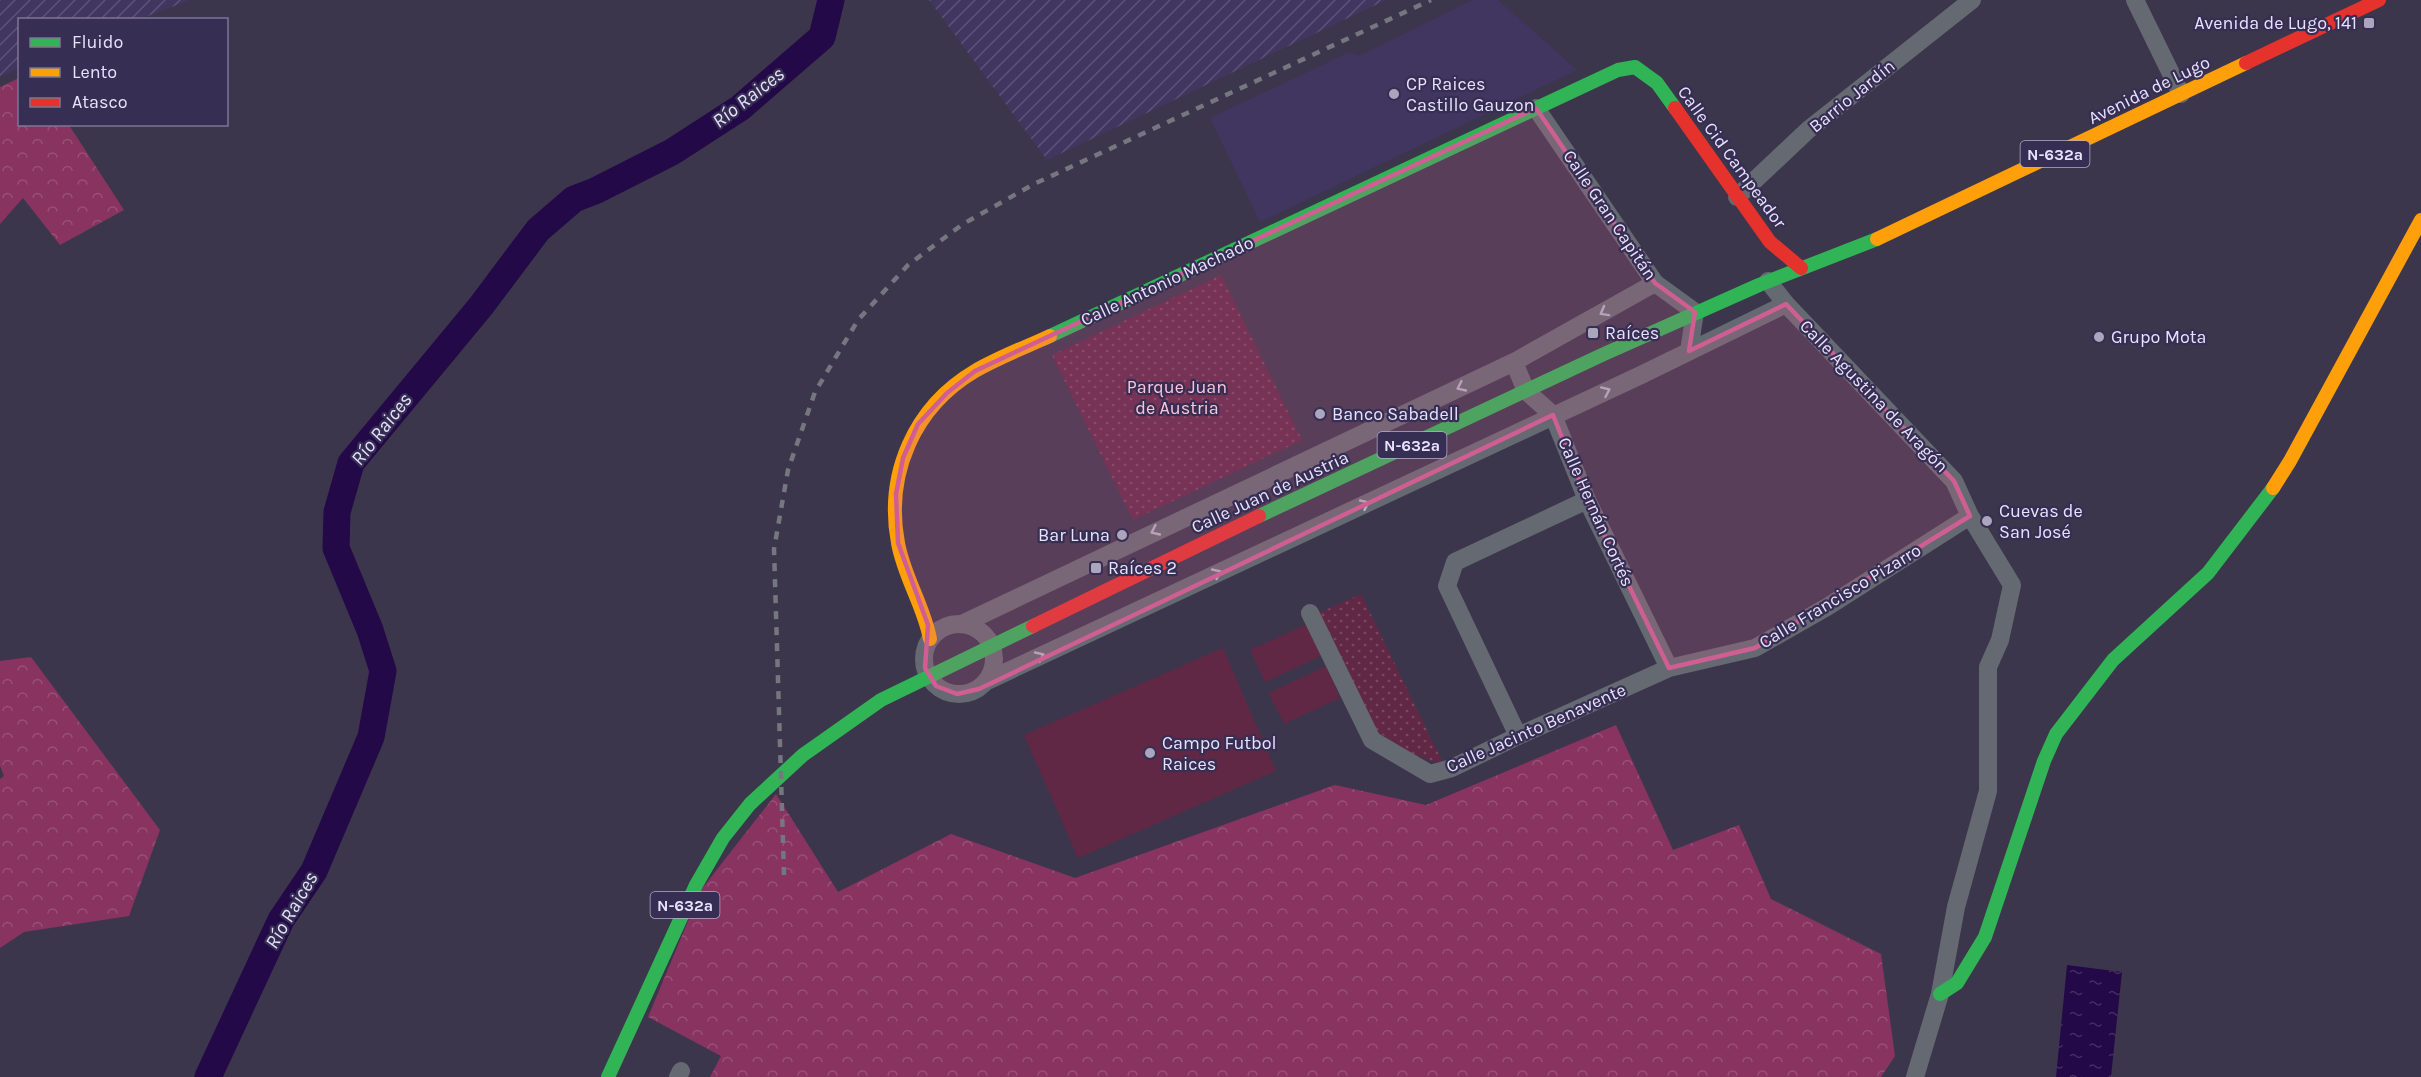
<svg xmlns="http://www.w3.org/2000/svg" width="2421" height="1077" font-family="Karla,sans-serif">
	<defs>
		<pattern id="industrial-furrows" width="10" height="10" patternUnits="userSpaceOnUse" patternTransform="scale(1.5)"><rect width="10" height="10" fill="#403660"/><path d="M-1 1l2-2M0 10L10 0M9 11l2-2" fill="none" stroke="#5c5378"/></pattern>
		<pattern id="forest-crowns" width="20" height="18" patternUnits="userSpaceOnUse" patternTransform="scale(1.5)"><rect width="20" height="18" fill="#883360"/><path d="M2 6a3 3 0 1 1 6 0M12 15a3 3 0 1 1 6 0" fill="none" stroke="#995078"/></pattern>
		<pattern id="park-dots" width="8" height="8" patternUnits="userSpaceOnUse" patternTransform="scale(1.5)"><rect width="8" height="8" fill="#612846"/><path d="M2 2h.1M6 6h.1" fill="none" stroke="#784762" stroke-width="1.8" stroke-linecap="round"/></pattern>
		<pattern id="water-ripples" width="26" height="14" patternUnits="userSpaceOnUse" patternTransform="scale(1.5)"><rect width="26" height="14" fill="#230947"/><path d="M2 4q2-2 4 0t4 0M15 11q2-2 4 0t4 0" fill="none" stroke="#432d62"/></pattern>
	</defs>
	<rect width="100%" height="100%" fill="#3c364c"/>
	<!-- built -->
	<path fill="#403660" d="M1473,0H1498L1577,70L1260,222L1210,118L1348,53L1359,56Z"/>
	<!-- industrial -->
	<path fill="url(#industrial-furrows)" d="M0,0H190L140,19L20,20L19,68L0,77Z
		M929,0H1386L1047,160Z"/>
	<!-- grass -->
	<path fill="#612846" d="M1307,624L1321,656L1265,682L1250,650Z
		M1223,648L1276,771L1078,858L1024,735Z
		M1326,666L1340,698L1284,724L1269,693Z"/>
	<!-- forest -->
	<path fill="url(#forest-crowns)" d="M19,78L20,124L69,125L124,210L60,245L23,198L0,224V87Z
		M31,657L160,830L129,916L24,932L0,948V779L4,776L0,766V661Z
		M1616,725L1673,850L1739,825L1771,899L1881,954L1895,1056L1881,1077H710L721,1056L648,1017L701,890L776,794L838,892L951,834L1075,878L1335,785L1426,805Z"/>
	<!-- park -->
	<path fill="url(#park-dots)" d="M1221,275L1302,440L1133,520L1052,355Z
		M1361,594L1444,765L1415,755L1376,731L1319,613Z"/>
	<!-- water -->
	<path fill="url(#water-ripples)" d="M2067,965L2122,972L2111,1077H2056Z"/>
	<g fill="none" stroke-linecap="round" stroke-linejoin="round">
		<!-- river -->
		<path stroke="#230947" stroke-width="27" d="M208,1077L281,920L314,871L371,737L383,671L370,630L336,548L337,512L351,463L481,306L538,230L574,199L595,191L672,152L740,108L822,37L831,0"/>
		<!-- street -->
		<path stroke="#656971" stroke-width="18" d="M2135,0L2181,94
			M1536,108L1655,283L1695,312L1689,351
			M1737,197L1808,130L1972,0
			M1768,281L1786,304L1954,481L1970,516L2012,585L2000,640L1988,667V791L1956,907L1940,994L1915,1077
			M1514,362L1526,391L1553,415L1587,500L1669,668
			M1310,613L1372,740L1430,774L1452,768L1518,736L1669,668L1755,648L1827,607L1970,516
			M924 659a35 35 0 1 1 70 0a35 35 0 1 1-70 0Z
			M962,624L1514,362L1655,283
			M987,681L1641,375L1786,304
			M1518,736L1447,586L1455,562L1587,500
			M678,1077L681,1071"/>
		<!-- fast -->
		<path stroke="#30b455" stroke-width="14" d="M1050,336L1618,70L1635,67L1657,83L1675,108
			M1259,516L1604,354L1759,285L1877,239
			M1940,994L1957,983L1985,937L2044,761L2056,734L2113,660L2208,573L2273,488
			M608,1077L696,885L723,838L750,804L803,755L881,700L1033,626"/>
		<!-- slow -->
		<path stroke="#ff9f0a" stroke-width="14" d="M1877,239L2246,63
			M2273,488L2290,461L2421,220
			M930,639C924,606 904,577 898,543C885,474 914,407 975,371C999,357 1026,347 1050,336"/>
		<!-- jam -->
		<path stroke="#e5322d" stroke-width="14" d="M2246,63L2379,0
			M1675,108L1770,242L1801,268
			M1033,626L1259,516"/>
		<!-- rail -->
		<path stroke="#757780" stroke-width="4.5" stroke-dasharray="8 8" stroke-linecap="butt" d="M784,875L774,549L788,470L815,392L858,320L908,265L963,224L1034,184L1431,0"/>
	</g>
	<!-- one-way arrows -->
	<defs><path id="oneway-chevron" d="M-2-3.5L2.5 0L-2 3.5" fill="none" stroke-width="1.6" stroke-linecap="round" stroke-linejoin="round" transform="scale(1.5)"/></defs>
	<g stroke="#b3b2c4">
		<use href="#oneway-chevron" transform="translate(1604 312) rotate(151)"/>
		<use href="#oneway-chevron" transform="translate(1461 387) rotate(155)"/>
		<use href="#oneway-chevron" transform="translate(1606 391) rotate(-24)"/>
		<use href="#oneway-chevron" transform="translate(1365 504) rotate(-25)"/>
		<use href="#oneway-chevron" transform="translate(1155 531) rotate(155)"/>
		<use href="#oneway-chevron" transform="translate(1217 573) rotate(-25)"/>
		<use href="#oneway-chevron" transform="translate(1040 656) rotate(-25)"/>
	</g>
	<!-- marked area -->
	<path fill="#cf5f93" fill-opacity="0.2" stroke="#cf5f93" stroke-width="4.5" stroke-linejoin="round" d="M1536,108L1655,283L1695,312L1689,351L1786,304L1954,481L1970,516L1755,648L1669,668L1587,500L1553,415L979,689L957,694L936,686L925,668L928,625L898,543L896,494L903,458L918,424L947,393L975,371Z"/>
	<!-- markers -->
	<g fill="#aba6be" stroke="#372e54" stroke-width="2">
		<rect x="2363" y="17" width="12" height="12" rx="3"/>
		<circle cx="1394" cy="94" r="6"/>
		<rect x="1587" y="327" width="12" height="12" rx="3"/>
		<circle cx="2099" cy="337" r="6"/>
		<circle cx="1320" cy="414" r="6"/>
		<circle cx="1987" cy="521" r="6"/>
		<circle cx="1122" cy="535" r="6"/>
		<rect x="1090" y="562" width="12" height="12" rx="3"/>
		<circle cx="1150" cy="753" r="6"/>
	</g>
	<g text-anchor="middle" stroke-width="4.5" stroke-linejoin="round" paint-order="stroke">
		<!-- shield labels -->
		<g fill="#372e54" stroke="#b2adca" stroke-width="1.5">
			<rect x="2020.5" y="141" width="69" height="26" rx="4.5"/>
			<rect x="1377.5" y="432" width="69" height="26" rx="4.5"/>
			<rect x="650.5" y="892" width="69" height="26" rx="4.5"/>
		</g>
		<g font-size="16" font-weight="bold" fill="#e7e3fc">
			<text x="2055" y="160">N-632a</text>
			<text x="1412" y="451">N-632a</text>
			<text x="685" y="911">N-632a</text>
		</g>
		<!-- poi labels -->
		<g font-size="18" fill="#e7e3fc" stroke="#372e54" text-anchor="start">
			<text x="2357" y="29" text-anchor="end">Avenida de Lugo, 141</text>
			<text x="1406" y="90">CP Raices<tspan x="1406" dy="21">Castillo Gauzon</tspan></text>
			<text x="1605" y="339">Raíces</text>
			<text x="2111" y="343">Grupo Mota</text>
			<text x="1332" y="420">Banco Sabadell</text>
			<text x="1999" y="517">Cuevas de<tspan x="1999" dy="21">San José</tspan></text>
			<text x="1110" y="541" text-anchor="end">Bar Luna</text>
			<text x="1108" y="574">Raíces 2</text>
			<text x="1162" y="749">Campo Futbol<tspan x="1162" dy="21">Raices</tspan></text>
		</g>
		<!-- street labels -->
		<g font-size="18" fill="#e7e3fc" stroke="#372e54">
			<text transform="translate(2149 90) rotate(-26)" y="6">Avenida de Lugo</text>
			<text transform="translate(1852 96) rotate(-39)" y="6">Barrio Jardín</text>
			<text transform="translate(1732 157) rotate(54)" y="6">Calle Cid Campeador</text>
			<text transform="translate(1610 215) rotate(56)" y="6">Calle Gran Capitán</text>
			<text transform="translate(1167 281) rotate(-25)" y="6">Calle Antonio Machado</text>
			<text transform="translate(1874 396) rotate(46)" y="6">Calle Agustina de Aragón</text>
			<text transform="translate(1270 492) rotate(-25)" y="6">Calle Juan de Austria</text>
			<text transform="translate(1596 512) rotate(66)" y="6">Calle Hernán Cortés</text>
			<text transform="translate(1840 596) rotate(-31)" y="6">Calle Francisco Pizarro</text>
			<text transform="translate(1536 728) rotate(-24)" y="6">Calle Jacinto Benavente</text>
		</g>
		<!-- park labels -->
		<g font-size="18" fill="#fbc4d9" stroke="#372e54">
			<text x="1177" y="393">Parque Juan<tspan x="1177" dy="21">de Austria</tspan></text>
		</g>
		<!-- water labels -->
		<g font-size="20" font-style="italic" fill="#e5e1f9" stroke="#372e54">
			<text transform="translate(748 97) rotate(-38)" y="7">Río Raices</text>
			<text transform="translate(381 429) rotate(-52)" y="7">Río Raices</text>
			<text transform="translate(291 910) rotate(-60)" y="7">Río Raices</text>
		</g>
	</g>
	<!-- legend -->
	<rect x="18" y="18" width="210" height="108" fill="#372e54" stroke="#7d7697" stroke-width="1.5"/>
	<rect x="30" y="38" width="30" height="9" fill="#30b455" stroke="#7d7697" stroke-width="1.5"/>
	<text x="72" y="48" font-size="18" fill="#e7e3fc">Fluido</text>
	<rect x="30" y="68" width="30" height="9" fill="#ff9f0a" stroke="#7d7697" stroke-width="1.5"/>
	<text x="72" y="78" font-size="18" fill="#e7e3fc">Lento</text>
	<rect x="30" y="98" width="30" height="9" fill="#e5322d" stroke="#7d7697" stroke-width="1.5"/>
	<text x="72" y="108" font-size="18" fill="#e7e3fc">Atasco</text>
</svg>
